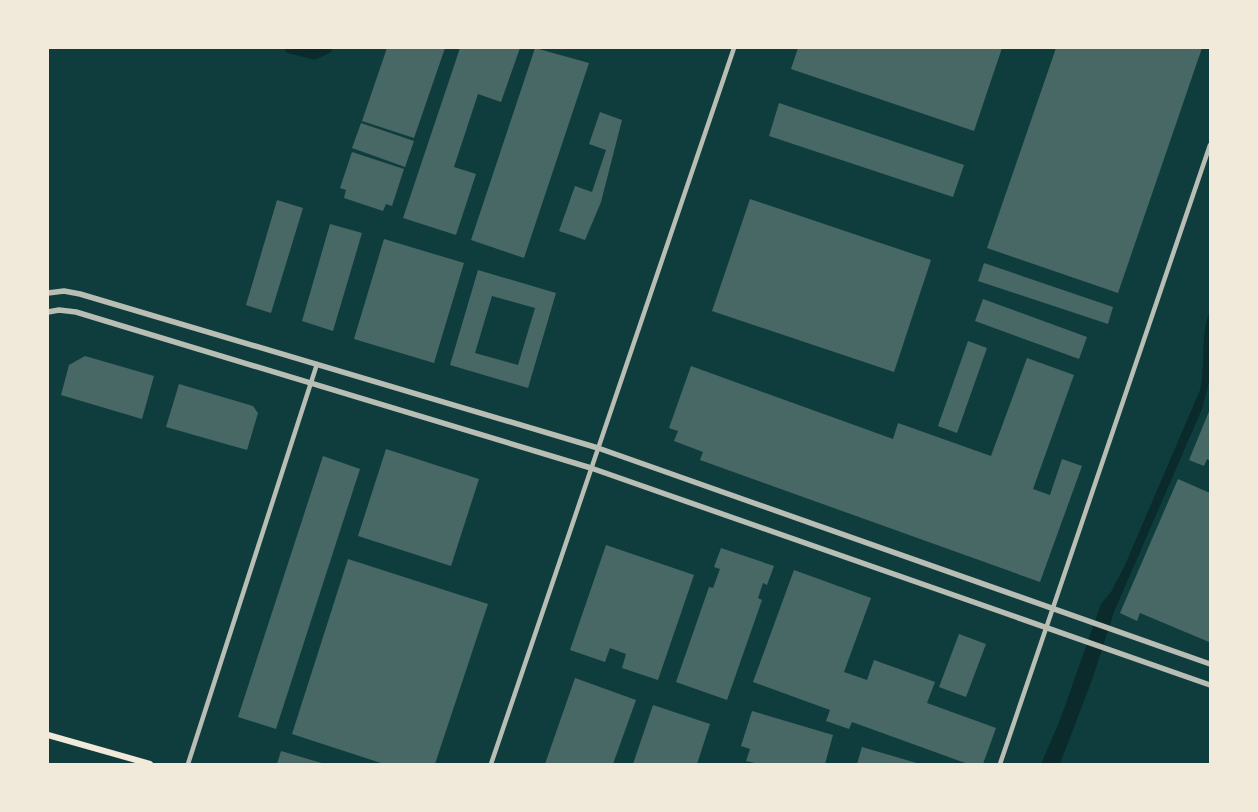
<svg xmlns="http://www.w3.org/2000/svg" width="1258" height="812" font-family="'Nunito Sans',sans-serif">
	<rect width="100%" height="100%" fill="#0f3d3e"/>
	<!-- water -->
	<path fill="#0a2a2b" d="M1210,311V379L1202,409L1114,612L1092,680L1060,764H1041L1060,720L1101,604L1111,592L1125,565L1200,390C1206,366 1200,332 1210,311Z"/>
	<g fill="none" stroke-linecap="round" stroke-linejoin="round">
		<!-- canal -->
		<path stroke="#0a2a2b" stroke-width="11" d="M290,48L314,54L327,48"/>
	</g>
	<!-- building -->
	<path fill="#486865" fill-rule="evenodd" d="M387,48H445L414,138L362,121Z
		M460,48H520L501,102L478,94L454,167L476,174L456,235L403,218Z
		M535,48L589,63L524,258L471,240Z
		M798,48H1002L974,131L791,69Z
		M1056,48H1202L1118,293L987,248Z
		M779,103L964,165L953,197L769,136Z
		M600,112L622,120L601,202L585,240L559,231L575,186L592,192L606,150L589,144Z
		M361,123L414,141L405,167L352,148Z
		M352,152L404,169L392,206L386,204L383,211L344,198L346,190L340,188Z
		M750,199L931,260L894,372L712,311Z
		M277,200L303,208L271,313L246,305Z
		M330,224L362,233L333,331L302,321Z
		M384,239L464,263L434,363L354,339Z
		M984,263L1113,307L1108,324L978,281Z
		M478,270L556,293L528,388L450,365ZM492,296L535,308L518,365L475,353Z
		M983,299L1087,337L1079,359L975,321Z
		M968,341L987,348L957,433L938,426Z
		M85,356L154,376L142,419L61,395L69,365Z
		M1027,358L1074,375L1033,489L1050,495L1062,459L1082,466L1040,582L700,460L703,452L674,441L678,431L669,428L691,366L893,439L898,423L991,456Z
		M179,384L253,406L258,413L247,450L166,427Z
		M1210,409V461L1207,459L1204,466L1189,460Z
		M386,449L479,479L451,566L358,536Z
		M323,456L360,469L276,729L238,717Z
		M1178,479L1210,493L1209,642L1140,613L1137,621L1120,613Z
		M606,545L694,575L658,680L622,668L626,654L610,648L605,662L570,650Z
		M721,548L774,566L767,585L763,583L758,598L762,600L727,700L676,682L709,587L713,588L720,569L714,567Z
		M348,559L488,604L435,764H384L292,734Z
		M794,570L871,598L844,672L867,680L874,660L935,682L927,703L996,728L983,764H968L852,722L849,729L826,721L830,710L753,682Z
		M959,634L986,644L966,697L939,687Z
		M575,678L636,700L613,764H545Z
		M653,705L710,724L697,764H633Z
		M752,711L833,735L825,764H759L746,761L750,749L741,746Z
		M862,747L920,764H857Z
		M281,751L325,764H277Z"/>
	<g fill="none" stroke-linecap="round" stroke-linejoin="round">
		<!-- minor -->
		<path stroke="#b8beb3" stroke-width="4.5" d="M188,764L317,364
			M491,764L734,48
			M1000,764L1210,145"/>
		<!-- tertiary -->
		<path stroke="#b8beb3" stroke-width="5.5" d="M48,293L64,291L80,294L598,448L1210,664
			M48,312L59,310L76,312L591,468L1210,685"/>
		<!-- secondary -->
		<path stroke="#f1e9da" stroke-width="6" d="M48,735L150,764"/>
	</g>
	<!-- border -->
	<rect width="1258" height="812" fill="none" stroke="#f1e9da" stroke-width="98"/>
</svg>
